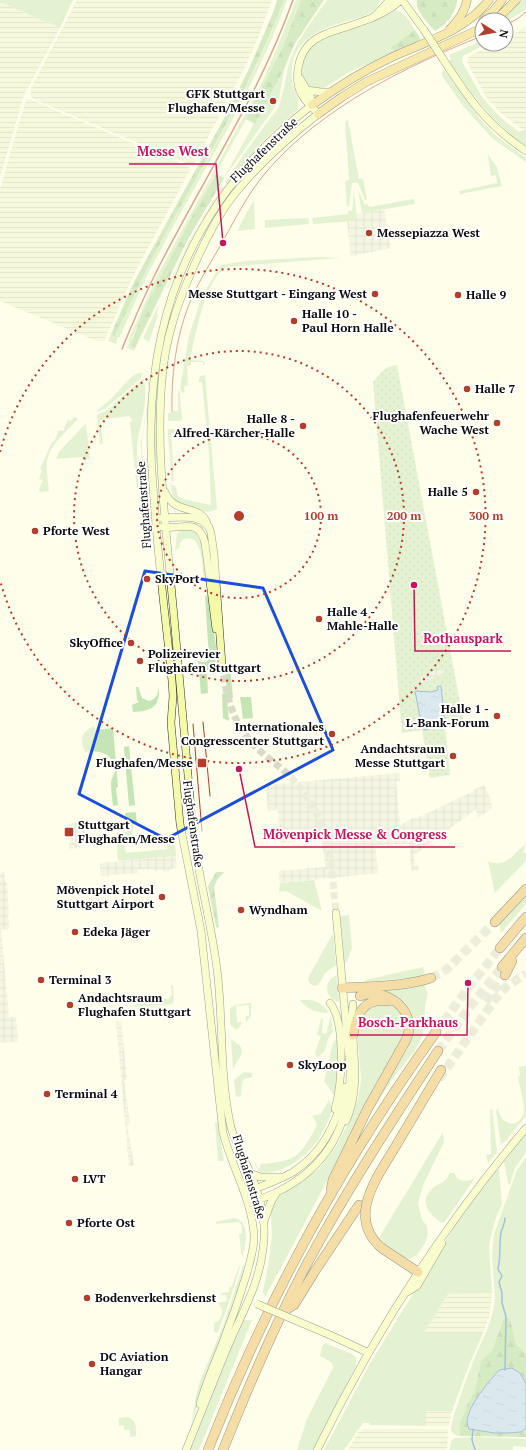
<svg xmlns="http://www.w3.org/2000/svg" width="526" height="1450" font-family="'PT Serif',serif">
	<defs>
		<pattern id="farmland-rules" width="6" height="5" patternUnits="userSpaceOnUse"><rect width="6" height="5" fill="#eef2cc"/><path d="M0 2.5h6" fill="none" stroke="#cbceae"/></pattern>
		<pattern id="forest-firs" width="22" height="20" patternUnits="userSpaceOnUse"><rect width="22" height="20" fill="#a7d596"/><path d="M5 1l3.5 6h-7zM16 11l3.5 6h-7z" fill="#8eb680"/></pattern>
		<pattern id="park-dots" width="8" height="8" patternUnits="userSpaceOnUse"><rect width="8" height="8" fill="#c6e5b6"/><path d="M2 2h.1M6 6h.1" fill="none" stroke="#a9c39b" stroke-width="1.8" stroke-linecap="round"/></pattern>
		<pattern id="plaza-grid" width="8" height="8" patternUnits="userSpaceOnUse"><rect width="8" height="8" fill="#ecebdb"/><path d="M0 4h8M4 0v8" fill="none" stroke="#c9c8bb"/></pattern>
		<pattern id="water-ripples" width="26" height="14" patternUnits="userSpaceOnUse"><rect width="26" height="14" fill="#b1cef2"/><path d="M2 4q2-2 4 0t4 0M15 11q2-2 4 0t4 0" fill="none" stroke="#97b0ce"/></pattern>
	</defs>
	<rect width="100%" height="100%" fill="#fefeea"/>
	<!-- farmland -->
	<path fill="url(#farmland-rules)" d="M77,0H272L259,35L247,63L193,166L33,99L31,96V88Z
		M0,2L60,28L24,95L0,177Z
		M526,27V130H523L500,112L486,97L467,62L468,58L471,55L496,44H506V38Z
		M29,99L189,167L190,170L134,274L104,341L99,342L0,301V189L25,103L27,100Z
		M492,1293L489,1317L483,1333H424L448,1294Z
		M426,1411H452L449,1426H426Z
		M363,1429H444L448,1430V1432L447,1450H348L359,1431Z"/>
	<!-- grass -->
	<path fill="#c6e5b6" d="M0,0H73L60,28L0,2Z
		M284,0H287C252,97 195,182 148,274C138,294 129,316 120,337H118L116,344L108,341L111,334L115,335C130,303 145,271 162,240C205,162 253,84 284,0Z
		M296,0H301L282,49L264,87L193,214L142,313L133,336L131,346L188,239L134,351L127,348L129,342L128,341L156,278L260,87L277,48Z
		M327,0H380C379,4 377,8 374,11C369,15 360,17 354,19C331,26 307,31 295,55C291,63 291,77 293,85C296,94 300,99 298,109L263,141L227,184L225,182L249,147L278,108C285,92 285,74 291,58C299,37 314,18 327,0Z
		M520,0H526V9L506,22V20H500L517,4Z
		M395,10C406,13 409,20 415,30L391,47L395,52L349,72L323,89L312,88L308,86L302,75V69L305,55L311,47L326,36L363,26L382,18Z
		M482,41V44H485L463,56L462,61L465,67L482,97L500,117L519,132L523,130H526V146C492,122 472,95 449,61L451,59L449,55Z
		M285,67L279,98L275,107L224,178Z
		M444,70L480,119L495,135L526,158V162L493,139L464,107L442,76V72Z
		M348,120L359,179L363,178L367,199L365,200L358,183H352L349,206H347L345,181L349,180L345,122Z
		M488,155L497,167L502,186L460,194L459,191L497,183L496,175L491,176Z
		M223,186L224,187L196,230L168,288H167L192,236Z
		M358,190L365,205L368,204L369,207L414,199L415,204L362,213Z
		M354,191L357,218L354,221L313,224L312,218L348,214V211H352Z
		M254,200L255,229L237,231L251,205Z
		M308,218L309,224L265,228V220Z
		M318,257L340,258L226,267C205,279 195,337 190,360L204,361L205,365H203V362H191V365L187,366L188,385L184,387L185,392L182,393L180,389L189,336L199,305L206,289L221,265L245,261Z
		M159,304L157,314L158,315L149,342L143,338Z
		M159,372L161,507H160L157,465L154,450V408Z
		M138,373H143L140,379L106,408L97,412V411L113,397L131,377Z
		M146,374C157,395 143,420 142,442C142,460 144,478 144,496L143,505L141,442L146,415L149,387Z
		M205,375L217,509C206,517 186,506 174,503C174,496 171,492 171,486L175,485L178,496L183,499L211,505L209,454L202,382H198L200,376Z
		M143,379C151,394 138,430 137,447C137,461 139,476 139,490L137,491L130,422H132L131,417H129V416L100,420L103,444H100L97,415L106,411Z
		M178,389L180,393L182,420L180,421H168V413H170L171,411H178Z
		M74,417L78,419C67,431 49,445 47,462C46,471 48,481 49,491L40,492L39,489L43,480L39,479L42,470L40,469L52,442H54L59,430L63,431L68,420L71,421Z
		M86,423L90,459L84,460L81,457L56,459L59,452Z
		M168,429H182L184,437H182L181,433H171L174,481H171C172,463 168,447 168,429Z
		M193,529C206,542 205,566 207,583L204,582C202,570 204,533 184,539L180,543L179,548L175,550L177,533L183,530Z
		M205,595L209,597L217,654L215,656L216,665H230L233,698L227,699L229,721L223,718L222,694L227,693L225,671L207,672L208,693L201,694L198,661L206,662L209,659Z
		M136,687H138L142,698L149,701C158,699 157,693 159,687C160,707 152,711 133,712L132,705L139,702L137,700Z
		M240,697H251L253,718L243,719Z
		M94,726L95,730L113,728L118,787L116,788L118,805L113,806C112,798 111,791 111,783C111,779 114,775 115,771C115,754 99,749 85,752C80,738 80,733 94,726Z
		M129,746L135,805L129,806L124,747Z
		M135,812L136,813L137,824H134L132,837L124,844L126,853L167,849V843L175,844L176,856L118,861L116,833L126,832L127,831L125,813Z
		M526,843L523,852L526,854V861L495,893L488,861C505,869 514,854 526,843Z
		M314,880L322,911L286,891L279,892L280,883Z
		M526,895V904L501,933L499,923Z
		M349,915L352,948L347,962L344,963L340,916Z
		M333,933L336,965L325,973L320,982L316,986C311,985 309,984 308,978Z
		M423,967L425,975L413,978L365,982V980Z
		M337,975L339,1002C324,998 323,981 337,975Z
		M424,984L428,994L425,1006V1020L423,1035L414,1052L396,1074L368,1117L407,1049C413,1035 412,1030 410,1016L375,991Z
		M171,985H173L174,1001L172,1004L135,1007L136,1002L139,998L153,997L169,999L172,994Z
		M300,1000C313,999 321,1001 329,1013C317,1013 306,1009 300,1000Z
		M251,1003V1016L246,1022V1016L249,1015V1005L236,1006L237,1022H241V1025L237,1030L235,1029L230,1024V1009C235,1003 244,1004 251,1003Z
		M386,1003C398,1008 407,1015 406,1029C404,1046 385,1070 377,1086C340,1157 303,1227 265,1297L263,1292L268,1266L272,1236L271,1217L272,1206L277,1197L319,1169L337,1145L352,1115L358,1099L361,1080L357,1026L359,1017L374,1004Z
		M331,1015L333,1032C324,1040 330,1053 316,1057L315,1053L321,1036L317,1035L321,1019L323,1018L322,1033L326,1034Z
		M231,1039L241,1047L242,1053L233,1069Z
		M335,1040H337L339,1068L336,1097L334,1096L324,1081L333,1043Z
		M523,1066H526V1116L504,1143L503,1142L501,1145L496,1111L498,1108C499,1122 516,1131 523,1115C526,1107 520,1087 518,1078L520,1075L519,1067Z
		M244,1072L252,1073V1077L244,1079L242,1083L241,1096L236,1097L234,1080Z
		M329,1100C334,1108 331,1115 327,1123C317,1149 288,1175 260,1173L255,1165L256,1163L258,1168H260V1164C296,1161 300,1158 317,1125L315,1120L312,1116L321,1114Z
		M490,1109H492L497,1151L496,1154L488,1163L486,1155L491,1154Z
		M215,1122L218,1123L224,1161H218Z
		M443,1132L444,1142L424,1183L418,1203L422,1220L427,1226L428,1235L425,1243L417,1255L410,1259C396,1255 386,1249 380,1236Z
		M526,1134V1152L515,1168L510,1184H508L504,1161L508,1157L507,1156Z
		M526,1157V1353L516,1344L510,1318H504L492,1350L481,1361L475,1390L468,1403L460,1423V1436C457,1436 452,1434 451,1430C451,1423 455,1412 457,1406C462,1391 467,1377 473,1362C481,1341 493,1322 495,1299L492,1254L494,1234L517,1170Z
		M499,1168L502,1204L495,1220L489,1245L492,1293L448,1294L424,1333H483L469,1365L452,1411H426V1426L370,1425L369,1423H363L344,1450H324L369,1365L456,1224L496,1170L497,1171Z
		M450,1173H454C459,1182 466,1183 475,1178L444,1223H442C429,1215 418,1201 433,1188C440,1182 445,1184 450,1173Z
		M234,1218C252,1221 245,1247 242,1258L239,1234H242V1225L238,1222L216,1224V1222Z
		M245,1265L234,1303L204,1384L191,1426L196,1396L200,1381L223,1326L243,1266Z
		M239,1266H240C234,1289 226,1311 218,1332L217,1333L214,1332V1323C224,1319 224,1310 218,1303L227,1301L226,1295H221V1293L229,1292V1288L232,1286Z
		M242,1320H252L199,1450H189Z
		M325,1343L352,1354L356,1357V1366L313,1450H297L307,1419L333,1368L332,1363L320,1356L322,1346Z
		M126,1417C137,1418 136,1428 136,1436L130,1437V1430H124V1425L119,1426V1418Z
		M477,1437L526,1439V1447L513,1446V1450H449L452,1440L455,1438Z"/>
	<!-- forest -->
	<path fill="url(#forest-firs)" d="M277,0H284C252,84 205,162 162,240C145,271 130,304 115,336L111,334L134,282L222,122L248,71L273,13Z
		M301,0H324L295,43L285,67L255,124L246,119L282,49Z
		M417,0H457C456,14 446,24 435,31C429,24 414,10 417,0Z
		M415,30L421,40L395,52L391,47Z
		M216,174L224,178L188,239L134,348L131,346V344L142,313L193,214Z
		M216,872H224L217,880L214,887L219,928L216,927L208,886Z
		M504,1318H510L516,1344L526,1353V1384L520,1373L480,1395L470,1409L467,1422L469,1429L495,1433H508L521,1432L526,1428V1437L460,1436V1423L468,1403L475,1390L481,1361L492,1350Z"/>
	<!-- park -->
	<path fill="url(#park-dots)" d="M397,365L464,724L445,727L450,775L430,778L422,730L402,733L373,382C383,372 381,368 397,365Z"/>
	<!-- plaza -->
	<path fill="url(#plaza-grid)" d="M384,209L391,248L351,256L347,221H354L357,218L356,214Z
		M439,670L445,672V673L415,686V684L425,674Z
		M400,773V781H396L400,825L416,817L417,818L474,791L473,790L484,785L490,798L492,808L478,818L476,809L414,855L415,866L418,864L419,871H412L409,844L375,845L378,873L280,883L279,871L325,867L324,852L321,839L280,843L278,810L268,811L266,785Z
		M75,822L83,826L86,832V836L81,842V848L69,849V843H70V834L75,833V829H69V824Z
		M176,856L177,867L171,869L168,872L161,870L153,871V869L138,870V873L101,876L100,864L102,863Z
		M4,872L5,882H7L9,915L8,916L9,929L1,930L9,1017H16L18,1042L0,1043V873Z
		M116,1021H121L127,1080H124L130,1123L127,1124L134,1166H129Z"/>
	<!-- water -->
	<path fill="url(#water-ripples)" stroke="#3d76c5" d="M441,686L445,724H442V727L436,725L429,729L424,730L423,727H422L415,691L432,692L438,690L437,687Z
		M512,1368L520,1373L526,1384V1428L521,1432L508,1433H495L469,1429C460,1413 489,1382 499,1370Z"/>
	<g fill="none" stroke-linecap="round" stroke-linejoin="round">
		<!-- stream -->
		<path stroke="#3d76c5" stroke-width="1.5" d="M505,1370L506,1317L502,1303V1293L499,1282L502,1276L498,1269C501,1257 499,1245 501,1233C502,1227 505,1225 505,1218
			M473,1429L472,1440L475,1450"/>
		<!-- secondary-tunnel -->
		<path stroke="#dadac9" stroke-width="7" stroke-dasharray="7 3.5" stroke-linecap="butt" d="M222,665C226,693 232,722 252,743C263,755 275,763 287,773C297,783 306,795 313,807C332,839 332,877 336,913"/>
		<!-- motorway-tunnel -->
		<path stroke="#dadac9" stroke-width="9" stroke-dasharray="9 4.5" stroke-linecap="butt" d="M431,978L447,969L495,922
			M486,1002L505,975
			M436,1032L469,987L500,948
			M438,1051L473,1003L502,967
			M439,1079L496,998L507,986L526,974"/>
		<!-- secondary casing -->
		<g stroke="#2d2d2d" stroke-width="8">
			<path id="secondary" d="M402,0L424,30
				M375,16L388,2L398,0
				M443,59C468,98 487,125 526,151
				M299,77L310,95L312,105
				M307,90L321,92H331
				M165,492C175,516 199,503 207,523
				M161,518L184,517L194,518L202,521L209,527L211,533L214,554L222,665
				M162,527C181,530 199,517 205,543L216,629
				M330,1003C346,1022 342,1085 335,1109
				M346,1121C358,1094 355,1066 353,1038C352,1027 351,1016 353,1004
				M250,1173L260,1177H281
				M245,1193C261,1186 278,1181 293,1172C323,1153 338,1121 345,1087
				M248,1204C257,1200 267,1197 277,1192C327,1168 351,1124 350,1069L336,913
				M264,1221L271,1202L277,1192
				M407,1292L417,1286L442,1243
				M330,1335L369,1353
				M200,1404C206,1382 215,1363 223,1342C232,1319 240,1296 247,1273C250,1261 255,1247 254,1234C251,1198 232,1167 223,1133L201,931L180,824L171,723L173,696L172,681C166,621 158,560 154,499C152,475 150,451 151,426C153,294 207,186 312,105
				M186,1450C200,1416 213,1382 227,1348C241,1315 259,1285 263,1249C268,1217 257,1187 244,1159C239,1147 232,1135 230,1123C220,1075 223,1026 218,978C213,929 199,881 193,832C185,749 179,667 171,585C165,517 156,447 162,380C165,339 177,305 193,268C205,241 218,214 237,191C261,162 289,137 318,114C313,107 304,101 301,93C297,86 297,77 298,69C303,34 331,33 358,23C374,18 389,11 401,0
				M317,1450C374,1334 443,1226 526,1128"/>
		</g>
		<!-- trunk casing -->
		<g stroke="#1c1c1c" stroke-width="9">
			<path id="trunk" d="M483,20L495,9L502,0
				M496,20L516,0
				M450,29C458,21 465,12 467,0
				M312,105C337,87 363,71 390,58C426,41 464,32 489,0
				M318,114L342,97L366,82L482,28"/>
		</g>
		<!-- motorway casing -->
		<g stroke="#1c1c1c" stroke-width="10">
			<path id="motorway" d="M495,922L526,889
				M500,948L526,917
				M502,967L526,938
				M505,975L512,961
				M342,988C371,986 403,987 431,978
				M353,1035C357,1014 363,997 389,1001
				M397,1144L441,1070
				M331,1189L333,1180L368,1108L406,1040C408,1035 410,1030 409,1025C407,1002 380,988 360,996
				M383,1249L418,1272
				M284,1311L294,1305L315,1271L359,1205
				M208,1450C266,1302 343,1161 436,1032
				M223,1450C249,1385 276,1321 309,1260C348,1188 393,1119 438,1051"/>
		</g>
		<!-- secondary -->
		<use href="#secondary" stroke="#f4faa8" stroke-width="7"/>
		<!-- trunk -->
		<use href="#trunk" stroke="#eed060" stroke-width="8"/>
		<!-- motorway -->
		<use href="#motorway" stroke="#ecb759" stroke-width="9"/>
		<!-- tram -->
		<path stroke="#b23e2c" stroke-width="1" d="M506,25L517,19L526,12
			M172,411C171,376 176,339 188,307C196,286 208,267 219,248C234,222 247,194 267,171C321,108 406,66 482,36
			M203,722L210,796
			M193,724L202,831"/>
		<!-- rail -->
		<path stroke="#b23e2c" stroke-width="1.5" d="M122,349C135,317 149,285 165,255C209,170 261,90 293,0"/>
		<!-- secondary-bridge casing -->
		<g stroke="#2d2d2d" stroke-width="8" stroke-linecap="butt">
			<path id="secondary-bridge" d="M424,30L443,59
				M257,1304L330,1335"/>
		</g>
		<!-- motorway-bridge casing -->
		<g stroke="#1c1c1c" stroke-width="10" stroke-linecap="butt">
			<path id="motorway-bridge" d="M383,1249C344,1218 379,1175 397,1144"/>
		</g>
		<!-- secondary-bridge -->
		<use href="#secondary-bridge" stroke="#f4faa8" stroke-width="7"/>
		<!-- motorway-bridge -->
		<use href="#motorway-bridge" stroke="#ecb759" stroke-width="9"/>
	</g>
	<!-- marked area -->
	<path d="M0 0H526V1450H0ZM145,571L263,588L333,750L166,839L79,794Z" fill="#fefeea" fill-opacity=".55" fill-rule="evenodd"/>
	<path fill="none" stroke="#1d4ed8" stroke-width="3" stroke-linejoin="round" d="M145,571L263,588L333,750L166,839L79,794Z"/>
	<!-- distance rings -->
	<g fill="none" stroke="#b23e2c" stroke-width="2" stroke-dasharray="2 4">
		<circle cx="239" cy="516" r="82"/>
		<circle cx="239" cy="516" r="165"/>
		<path d="M0 452A247 247 0 1 1 0 580"/>
	</g>
	<!-- markers -->
	<g fill="#b23e2c" stroke="#fff" stroke-width="1.5">
		<circle cx="273" cy="101" r="4"/>
		<circle cx="369" cy="233" r="4"/>
		<circle cx="375" cy="294" r="4"/>
		<circle cx="458" cy="295" r="4"/>
		<circle cx="294" cy="321" r="4"/>
		<circle cx="467" cy="389" r="4"/>
		<circle cx="497" cy="423" r="4"/>
		<circle cx="303" cy="426" r="4"/>
		<circle cx="476" cy="492" r="4"/>
		<circle cx="35" cy="531" r="4"/>
		<circle cx="147" cy="579" r="4"/>
		<circle cx="319" cy="619" r="4"/>
		<circle cx="131" cy="643" r="4"/>
		<circle cx="140" cy="661" r="4"/>
		<circle cx="497" cy="716" r="4"/>
		<circle cx="332" cy="734" r="4"/>
		<circle cx="453" cy="756" r="4"/>
		<rect x="197" y="758" width="10" height="10" rx="2"/>
		<rect x="64" y="827" width="10" height="10" rx="2"/>
		<circle cx="162" cy="897" r="4"/>
		<circle cx="241" cy="910" r="4"/>
		<circle cx="75" cy="932" r="4"/>
		<circle cx="41" cy="980" r="4"/>
		<circle cx="70" cy="1005" r="4"/>
		<circle cx="290" cy="1065" r="4"/>
		<circle cx="47" cy="1094" r="4"/>
		<circle cx="75" cy="1179" r="4"/>
		<circle cx="69" cy="1223" r="4"/>
		<circle cx="87" cy="1298" r="4"/>
		<circle cx="92" cy="1364" r="4"/>
	</g>
	<g text-anchor="middle" stroke-width="4" stroke-linejoin="round" paint-order="stroke">
		<!-- poi labels -->
		<g font-size="12" font-weight="bold" fill="#0b0b0b" stroke="#fff" text-anchor="start">
			<text x="265" y="98" text-anchor="end">GFK Stuttgart<tspan x="265" dy="14">Flughafen/Messe</tspan></text>
			<text x="377" y="237">Messepiazza West</text>
			<text x="367" y="298" text-anchor="end">Messe Stuttgart - Eingang West</text>
			<text x="466" y="299">Halle 9</text>
			<text x="302" y="318">Halle 10 -<tspan x="302" dy="14">Paul Horn Halle</tspan></text>
			<text x="475" y="393">Halle 7</text>
			<text x="489" y="420" text-anchor="end">Flughafenfeuerwehr<tspan x="489" dy="14">Wache West</tspan></text>
			<text x="295" y="423" text-anchor="end">Halle 8 -<tspan x="295" dy="14">Alfred-Kärcher-Halle</tspan></text>
			<text x="468" y="496" text-anchor="end">Halle 5</text>
			<text x="43" y="535">Pforte West</text>
			<text x="155" y="583">SkyPort</text>
			<text x="327" y="616">Halle 4 -<tspan x="327" dy="14">Mahle-Halle</tspan></text>
			<text x="123" y="647" text-anchor="end">SkyOffice</text>
			<text x="148" y="658">Polizeirevier<tspan x="148" dy="14">Flughafen Stuttgart</tspan></text>
			<text x="489" y="713" text-anchor="end">Halle 1 -<tspan x="489" dy="14">L-Bank-Forum</tspan></text>
			<text x="324" y="731" text-anchor="end">Internationales<tspan x="324" dy="14">Congresscenter Stuttgart</tspan></text>
			<text x="445" y="753" text-anchor="end">Andachtsraum<tspan x="445" dy="14">Messe Stuttgart</tspan></text>
			<text x="193" y="767" text-anchor="end">Flughafen/Messe</text>
			<text x="78" y="829">Stuttgart<tspan x="78" dy="14">Flughafen/Messe</tspan></text>
			<text x="154" y="894" text-anchor="end">Mövenpick Hotel<tspan x="154" dy="14">Stuttgart Airport</tspan></text>
			<text x="249" y="914">Wyndham</text>
			<text x="83" y="936">Edeka Jäger</text>
			<text x="49" y="984">Terminal 3</text>
			<text x="78" y="1002">Andachtsraum<tspan x="78" dy="14">Flughafen Stuttgart</tspan></text>
			<text x="298" y="1069">SkyLoop</text>
			<text x="55" y="1098">Terminal 4</text>
			<text x="83" y="1183">LVT</text>
			<text x="77" y="1227">Pforte Ost</text>
			<text x="95" y="1302">Bodenverkehrsdienst</text>
			<text x="100" y="1361">DC Aviation<tspan x="100" dy="14">Hangar</tspan></text>
		</g>
		<!-- street labels -->
		<g font-size="12" fill="#0b0b0b" stroke="#fff">
			<text transform="translate(264 150) rotate(-44)" y="4">Flughafenstraße</text>
			<text transform="translate(144 505) rotate(-94)" y="4">Flughafenstraße</text>
			<text transform="translate(193 824) rotate(82)" y="4">Flughafenstraße</text>
			<text transform="translate(249 1177) rotate(73)" y="4">Flughafenstraße</text>
		</g>
	</g>
	<circle cx="239" cy="516" r="6" fill="#b23e2c" stroke="#fff" stroke-width="2"/>
	<g font-size="12" text-anchor="middle" font-weight="bold" fill="#b23e2c" stroke="#fff" stroke-width="4" stroke-linejoin="round" paint-order="stroke">
		<text x="321" y="520">100 m</text>
		<text x="404" y="520">200 m</text>
		<text x="486" y="520">300 m</text>
	</g>
	<!-- callouts -->
	<path fill="none" stroke="#c2185b" stroke-width="1.5" d="M223 243L216 164H129M414 585L415 651H511M239 769L255 847H455M468 983L467 1035H350"/>
	<g fill="#c2185b" stroke="#fff" stroke-width="1.5">
		<circle cx="223" cy="243" r="4"/>
		<circle cx="414" cy="585" r="4"/>
		<circle cx="239" cy="769" r="4"/>
		<circle cx="468" cy="983" r="4"/>
	</g>
	<g font-size="13" text-anchor="middle" font-weight="bold" fill="#c2185b" stroke="#fff" stroke-width="4" stroke-linejoin="round" paint-order="stroke">
		<text x="173" y="156">Messe West</text>
		<text x="463" y="643">Rothauspark</text>
		<text x="355" y="839">Mövenpick Messe &amp; Congress</text>
		<text x="408" y="1027">Bosch-Parkhaus</text>
	</g>
	<!-- north arrow -->
	<g transform="translate(494 32) rotate(101)"><circle r="19" fill="#ffffff" stroke="#9d9d9d"/>
	<path d="M0-3L7 15L0 10L-7 15Z" fill="#b23e2c"/>
	<text y="-6" font-size="11" font-weight="bold" text-anchor="middle" fill="#0b0b0b">N</text>
	</g>
</svg>
